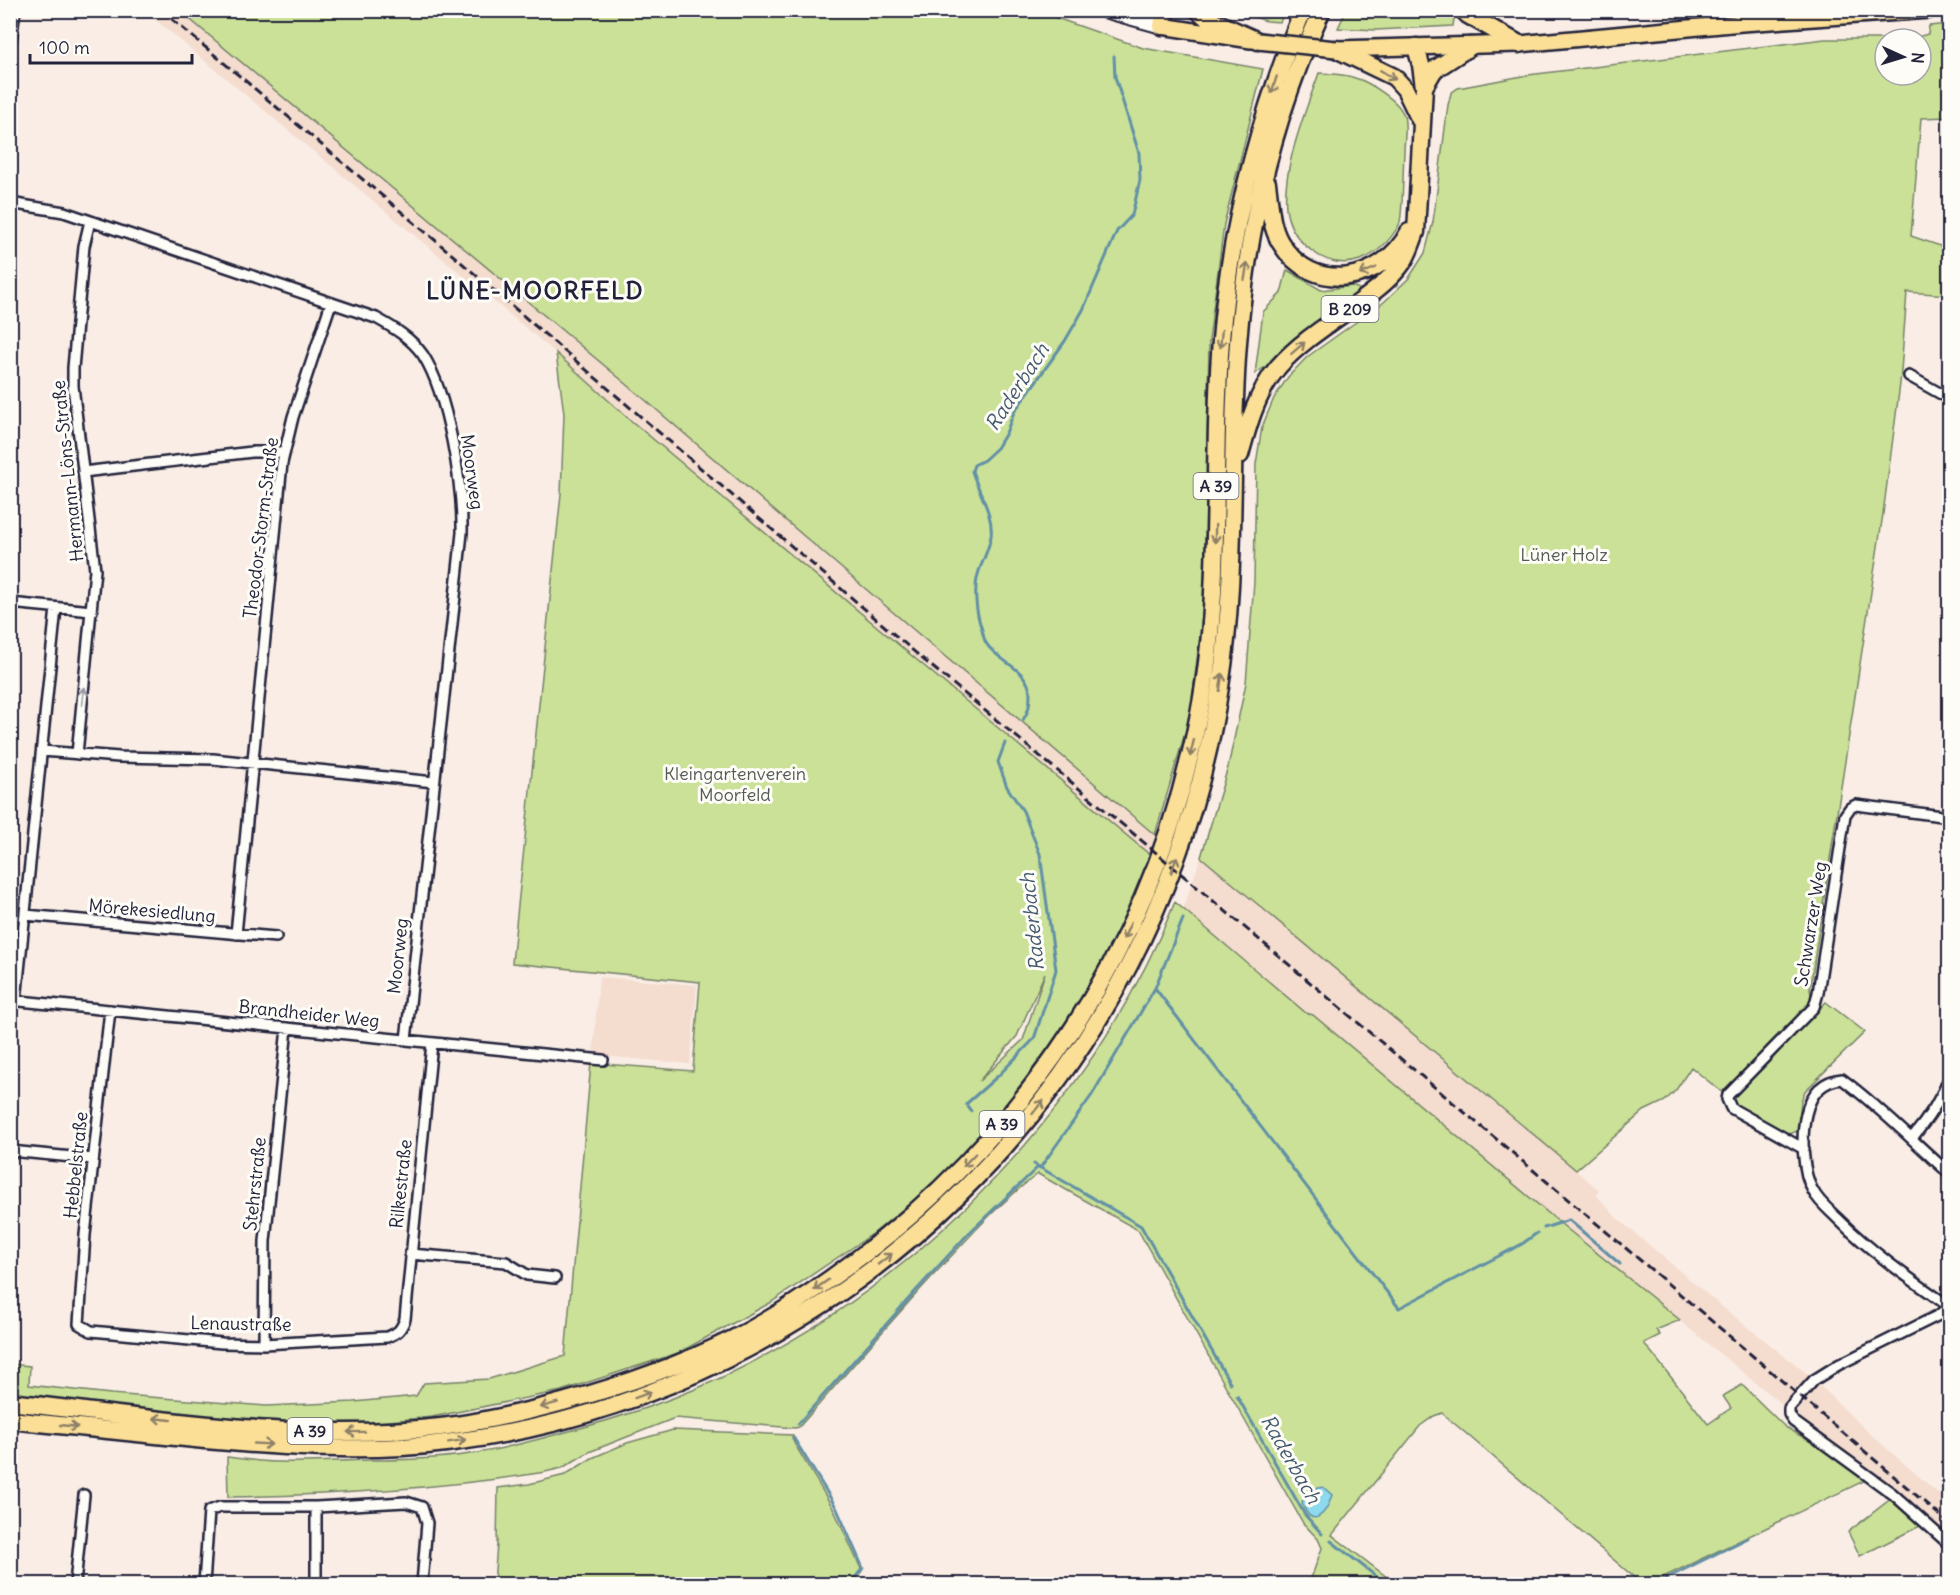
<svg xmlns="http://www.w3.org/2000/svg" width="1960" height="1595" font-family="Delius,sans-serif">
	<rect width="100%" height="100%" fill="#f9ede5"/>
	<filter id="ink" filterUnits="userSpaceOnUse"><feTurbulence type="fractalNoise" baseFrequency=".0167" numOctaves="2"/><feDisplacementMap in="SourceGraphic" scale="12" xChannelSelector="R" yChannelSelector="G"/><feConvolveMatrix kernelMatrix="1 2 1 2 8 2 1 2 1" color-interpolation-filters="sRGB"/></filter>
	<g filter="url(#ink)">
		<!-- built -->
		<path fill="#f4dccf" d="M145,11H180L630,387L854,579L1155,835L1150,855L629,419L556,353Z
			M1201,857L1599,1190L1597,1196L1617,1218L1721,1306L1810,1376L1799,1389L1806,1395L1817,1383L1868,1432L1949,1503V1538L1903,1497L1798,1418L1796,1413L1798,1406L1790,1399L1784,1406L1497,1171L1313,1015L1306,1013L1183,909Z
			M599,977L697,985L690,1064L593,1055Z"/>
		<!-- green -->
		<path fill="#cae197" stroke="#768269" stroke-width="1.5" fill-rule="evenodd" d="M180,11H1036L1143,48L1263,69L1224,224L1209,341L1204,603L1190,716L1155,835L854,579L630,387Z
			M1238,11L1285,10V11L1280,22L1266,21Z
			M1346,11H1447L1454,19L1453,26L1376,30L1338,28Z
			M1949,24V117L1921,118L1911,236L1949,249V295L1907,292L1900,384L1883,514L1810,989L1812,1001L1724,1094L1691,1067L1676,1090L1665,1101L1644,1111L1576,1170L1201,857L1228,767L1246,683L1254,582L1256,464L1262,427L1274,398L1288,377L1307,357L1384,302L1409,278L1425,253L1433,222L1448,105L1451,93L1458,88L1528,75L1825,39H1886L1885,75H1921V39H1910L1928,34L1929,26Z
			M1319,73C1330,74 1344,74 1355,78C1369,82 1400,101 1404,116C1407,127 1404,141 1404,152C1403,165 1403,218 1399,225C1380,258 1345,276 1312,251C1301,243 1292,232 1288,218C1277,180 1306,110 1319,73Z
			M1287,270L1321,290L1352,286L1364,291L1288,344L1269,364L1255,374L1263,312L1281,293Z
			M556,353L629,419L1150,855L1116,942L1046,1062L951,1169L874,1233L770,1303L678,1353L561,1391L432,1417L357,1424L199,1417L11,1393L10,1364L30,1366L29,1385L111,1394L266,1406L354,1402L416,1396L424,1383L489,1379L565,1356L591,1063L693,1071L700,982L512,963L561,494L564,414ZM1045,973L1023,1040L979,1081L1017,1036Z
			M1175,902L1306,1013L1313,1015L1566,1228L1680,1320L1656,1330L1660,1335L1644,1343L1708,1424L1731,1408L1723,1396L1742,1385L1785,1427L1834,1455L1868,1479L1649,1584H1642L1442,1413L1434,1416L1420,1426L1332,1535L1396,1584H1309L1322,1548L1318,1539L1303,1523L1253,1435L1138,1230L1038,1174C1002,1200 972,1234 942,1266C893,1318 847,1373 799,1427L795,1428L675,1418L589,1452L562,1468L545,1472C440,1489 334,1495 228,1497L227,1457C245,1459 263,1462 280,1462C310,1463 340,1461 369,1460C402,1460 437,1459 470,1454C501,1450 532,1441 562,1433C620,1418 675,1400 729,1374C926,1278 1092,1106 1175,902Z
			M1826,1002L1865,1032L1805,1091L1801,1101L1798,1131L1789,1134L1784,1133L1733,1104L1732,1099Z
			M673,1430L793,1435L792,1438L794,1443L833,1508L862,1571L852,1584H494L497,1544L498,1488L529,1484L565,1475L592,1458L627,1443Z
			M1892,1498L1924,1524L1860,1556L1848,1532Z"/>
		<!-- water -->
		<path fill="#8dd9ed" stroke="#6290a6" stroke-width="1.5" d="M1323,1487L1332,1495C1326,1515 1311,1531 1302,1502L1310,1490Z"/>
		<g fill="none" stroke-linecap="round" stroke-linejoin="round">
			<!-- stream -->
			<path stroke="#6290a6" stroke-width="3" d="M1023,720C1029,711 1030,704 1030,694C1029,668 997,662 986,643C984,640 983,634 982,630C976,613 973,589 979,571C983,560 989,549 991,536C994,515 978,491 972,471L974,465L984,460L997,448L1006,433L1014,412L1065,341L1083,310L1117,231L1132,215L1140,180L1139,153L1115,77L1114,56
				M1155,988L1183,919
				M971,1111L966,1104L999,1075L1034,1039L1056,970L1040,854L1023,811L1007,787L998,762L1005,743
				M1034,1164L1141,1226L1230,1383
				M1040,1168L1092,1095L1155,988L1399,1308L1522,1244L1537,1233
				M1544,1228L1569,1220L1620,1264
				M1237,1396L1305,1515L1322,1534
				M798,1424L913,1294L969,1233L1038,1167
				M793,1437L836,1507L863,1568L850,1584
				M1331,1541L1386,1584
				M1655,1584L1748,1538"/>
			<!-- minor casing -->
			<g stroke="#22223b" stroke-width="14">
				<path id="minor" d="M10,203L64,212L376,318C394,328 411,338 423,355C448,394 463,486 462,533L406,1040
					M1909,376L1950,399
					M83,472L252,452H283
					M10,603L92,611
					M42,751L119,757L213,759L434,782
					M77,754L95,570L73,386V368L84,246L90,221
					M25,915L276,937
					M236,934L282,463L293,417L331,303
					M10,1000L603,1060
					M16,1001L56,608
					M110,1010L85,1235L79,1324L91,1331L222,1343L264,1344L387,1337C398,1333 401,1330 405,1319L432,1043
					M1912,1138C1928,1119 1941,1100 1950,1076
					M1804,1149L1731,1108L1727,1099L1728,1095L1814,1007L1818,993L1845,815L1850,808L1856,805L1950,817
					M10,1151L93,1159
					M1950,1174C1914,1142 1881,1108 1842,1079C1821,1081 1811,1094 1806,1114C1801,1135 1802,1172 1813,1191C1819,1202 1829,1210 1837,1218C1871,1252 1910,1279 1950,1307
					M410,1254L506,1262L527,1275L555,1278
					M1949,1306L1939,1315L1838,1365L1814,1380L1789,1408V1414L1793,1421L1893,1494L1950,1545
					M264,1344L265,1241L287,1028
					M75,1584L84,1495
					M204,1584L209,1511L220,1507H316L406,1502L422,1507L427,1523L422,1584
					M316,1584V1507"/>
			</g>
			<!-- tertiary casing -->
			<g stroke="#22223b" stroke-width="16">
				<path id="tertiary" d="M10,41L14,10"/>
			</g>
			<!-- secondary casing -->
			<g stroke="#22223b" stroke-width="18">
				<path id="secondary" d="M1104,10L1162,26"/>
			</g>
			<!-- primary casing -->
			<g stroke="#22223b" stroke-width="20">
				<path id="primary" d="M1162,26L1251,40
					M1336,49L1519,44L1742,23L1930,10"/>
			</g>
			<!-- motorway casing -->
			<g stroke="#22223b" stroke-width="21">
				<path id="motorway" d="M1198,10L1207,18L1258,41
					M1463,10L1468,15L1519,44
					M1162,26L1165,10
					M1336,49L1394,77L1405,89L1420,120
					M1424,87L1434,70L1471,46
					M1267,183C1270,203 1270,225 1280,242C1312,296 1382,283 1409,232
					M1240,455C1248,425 1257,392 1278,367C1301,341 1332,322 1360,302C1376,290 1392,278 1403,262C1409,253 1412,242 1416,232L1424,87L1421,65L1416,47
					M10,1402C153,1418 297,1443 441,1427C482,1422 522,1413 563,1402C621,1386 679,1366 733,1339C767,1322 799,1301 830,1279C1022,1144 1155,946 1199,714C1223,590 1211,464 1221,340C1230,225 1259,117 1303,10
					M10,1420C75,1427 140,1433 205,1440C285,1447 366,1453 446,1443C842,1394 1160,1081 1220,687C1238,573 1229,458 1238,343C1247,228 1274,115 1322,10"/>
			</g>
			<!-- minor -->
			<use href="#minor" stroke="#fdfcf7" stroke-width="9"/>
			<!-- tertiary -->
			<use href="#tertiary" stroke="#fdfcf7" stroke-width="12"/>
			<!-- secondary -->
			<use href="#secondary" stroke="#fdfcf7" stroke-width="14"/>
			<!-- primary -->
			<use href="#primary" stroke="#fbdf96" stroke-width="15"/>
			<!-- motorway -->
			<use href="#motorway" stroke="#fbdf96" stroke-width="16"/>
			<!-- rail -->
			<path stroke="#22223b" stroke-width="3" stroke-dasharray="9 4.5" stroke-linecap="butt" d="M161,10L448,251L924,660L1135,835L1647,1266L1950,1524"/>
			<!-- primary-bridge casing -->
			<g stroke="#22223b" stroke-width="20" stroke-linecap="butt">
				<path id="primary-bridge" d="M1258,41L1336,49"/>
			</g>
			<!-- primary-bridge -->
			<use href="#primary-bridge" stroke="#fbdf96" stroke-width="15"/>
		</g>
		<!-- one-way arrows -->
		<defs><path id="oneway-shaft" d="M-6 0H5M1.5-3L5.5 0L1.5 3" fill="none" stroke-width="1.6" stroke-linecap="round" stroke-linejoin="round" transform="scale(1.5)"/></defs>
		<g stroke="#8e8068">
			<use href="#oneway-shaft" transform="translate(1388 75) rotate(31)"/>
			<use href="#oneway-shaft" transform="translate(1274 85) rotate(108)"/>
			<use href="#oneway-shaft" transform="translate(1246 271) rotate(-81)"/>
			<use href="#oneway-shaft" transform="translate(1368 271) rotate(157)"/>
			<use href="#oneway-shaft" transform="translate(1221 339) rotate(95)"/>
			<use href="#oneway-shaft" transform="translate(1298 348) rotate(-41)"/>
			<use href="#oneway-shaft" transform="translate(1215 534) rotate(91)"/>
			<use href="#oneway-shaft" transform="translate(1221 682) rotate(-82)"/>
			<use href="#oneway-shaft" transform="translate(1192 748) rotate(103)"/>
			<use href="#oneway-shaft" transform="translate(1174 865) rotate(-70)"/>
			<use href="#oneway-shaft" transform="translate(1127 931) rotate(115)"/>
			<use href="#oneway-shaft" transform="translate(1038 1107) rotate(-52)"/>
			<use href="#oneway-shaft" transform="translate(969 1160) rotate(134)"/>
			<use href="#oneway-shaft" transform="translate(885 1259) rotate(-38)"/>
			<use href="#oneway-shaft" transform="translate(821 1285) rotate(145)"/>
			<use href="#oneway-shaft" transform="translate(643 1395) rotate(-20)"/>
			<use href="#oneway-shaft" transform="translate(549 1405) rotate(165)"/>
			<use href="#oneway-shaft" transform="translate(162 1419) rotate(-174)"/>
			<use href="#oneway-shaft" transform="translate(69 1426) rotate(6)"/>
			<use href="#oneway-shaft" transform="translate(356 1432) rotate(179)"/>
			<use href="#oneway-shaft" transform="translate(457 1441) rotate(-9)"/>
			<use href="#oneway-shaft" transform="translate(263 1444) rotate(3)"/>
		</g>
		<use stroke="#9a9aa2" href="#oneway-shaft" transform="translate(83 696) rotate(-84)"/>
	</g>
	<g text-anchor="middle" stroke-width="6" stroke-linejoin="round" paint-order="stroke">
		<!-- shield labels -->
		<g fill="#fdfcf7" stroke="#646373" stroke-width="1.5">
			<rect x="1321.5" y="296" width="57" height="26" rx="4.5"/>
			<rect x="1193.5" y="473" width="45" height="26" rx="4.5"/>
			<rect x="979.5" y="1111" width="45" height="26" rx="4.5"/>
			<rect x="287.5" y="1418" width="45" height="26" rx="4.5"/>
		</g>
		<g font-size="16" font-weight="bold" fill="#22223b">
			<text x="1350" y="315">B 209</text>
			<text x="1216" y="492">A 39</text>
			<text x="1002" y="1130">A 39</text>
			<text x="310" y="1437">A 39</text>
		</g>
		<!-- street labels -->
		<g font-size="18" fill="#22223b" stroke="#fdfcf7">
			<text transform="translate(68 471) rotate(-96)" y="6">Hermann-Löns-Straße</text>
			<text transform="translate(472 472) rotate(82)" y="6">Moorweg</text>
			<text transform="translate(261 528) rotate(-83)" y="6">Theodor-Storm-Straße</text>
			<text transform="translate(152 911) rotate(5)" y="6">Mörekesiedlung</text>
			<text transform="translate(1811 924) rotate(-81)" y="6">Schwarzer Weg</text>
			<text transform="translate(398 956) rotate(-84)" y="6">Moorweg</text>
			<text transform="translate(309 1014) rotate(6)" y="6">Brandheider Weg</text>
			<text transform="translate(76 1165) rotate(-84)" y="6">Hebbelstraße</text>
			<text transform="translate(255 1184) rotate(-84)" y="6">Stehrstraße</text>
			<text transform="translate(401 1184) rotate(-84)" y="6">Rilkestraße</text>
			<text transform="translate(241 1324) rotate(1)" y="6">Lenaustraße</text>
		</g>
		<!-- park labels -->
		<g font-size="18" fill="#545b57" stroke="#fdfcf7">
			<text x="1564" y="561">Lüner Holz</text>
			<text x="735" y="780">Kleingartenverein<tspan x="735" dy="21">Moorfeld</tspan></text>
		</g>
		<!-- water labels -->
		<g font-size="20" font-style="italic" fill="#425970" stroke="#fdfcf7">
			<text transform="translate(1017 387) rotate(-57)" y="7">Raderbach</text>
			<text transform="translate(1032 922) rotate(-96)" y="7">Raderbach</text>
			<text transform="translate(1291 1459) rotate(60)" y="7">Raderbach</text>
		</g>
		<!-- district labels -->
		<g font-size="24" font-weight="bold" letter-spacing="1.5" fill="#22223b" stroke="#fdfcf7">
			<text x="535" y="299">LÜNE-MOORFELD</text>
		</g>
	</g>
	<!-- margin -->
	<rect width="1960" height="1595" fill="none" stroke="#fdfcf7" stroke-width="36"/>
	<rect x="18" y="18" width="1924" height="1559" fill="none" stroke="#22223b" stroke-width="2" filter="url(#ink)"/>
	<!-- north arrow -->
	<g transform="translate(1903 57) rotate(94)"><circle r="28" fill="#fdfcf7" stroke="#a5a5ac" stroke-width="1.5"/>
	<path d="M0-4.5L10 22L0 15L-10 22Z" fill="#22223b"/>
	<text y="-9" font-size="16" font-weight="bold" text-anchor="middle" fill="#22223b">N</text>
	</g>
	<!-- scale -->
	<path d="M30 54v9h162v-9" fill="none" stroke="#22223b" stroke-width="3"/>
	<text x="39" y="54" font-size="18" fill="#22223b" stroke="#fdfcf7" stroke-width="4.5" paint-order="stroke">100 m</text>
</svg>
